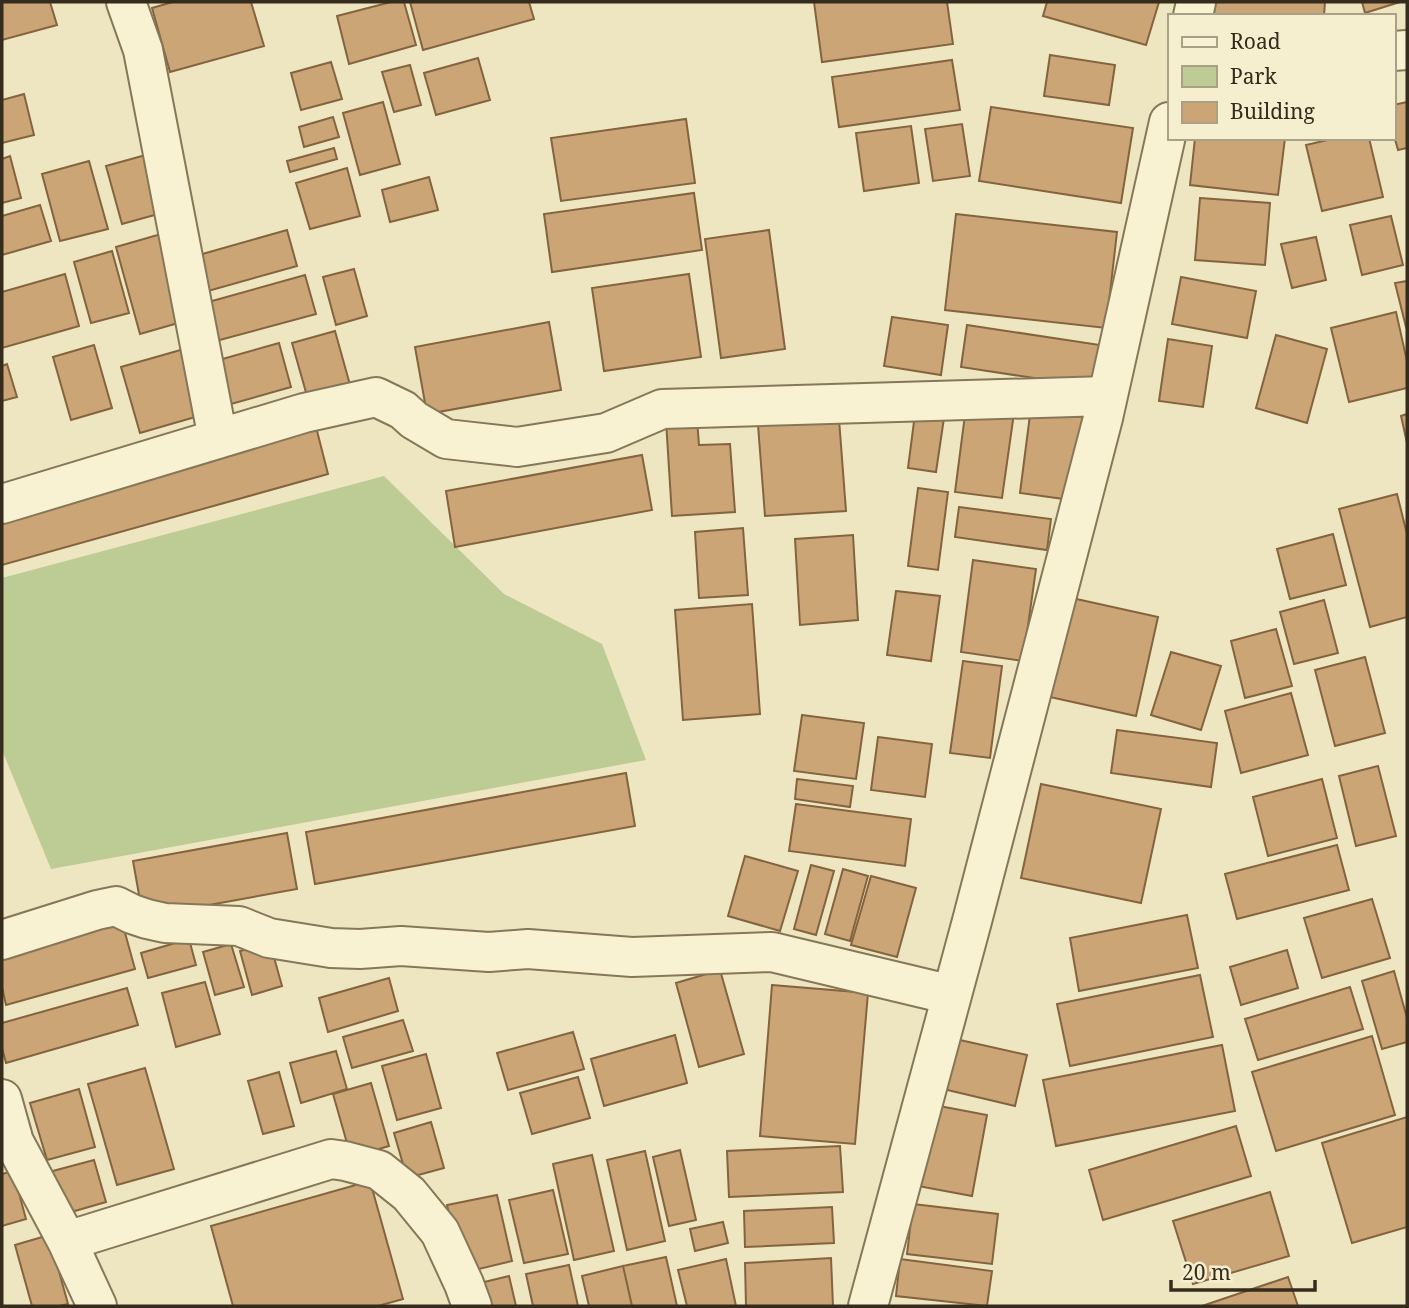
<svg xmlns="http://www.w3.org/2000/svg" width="1409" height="1308" font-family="'Noto Serif',serif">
	<rect width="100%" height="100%" fill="#ede6c0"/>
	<!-- green -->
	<path fill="#bdcb94" d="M384,476L504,594L602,644L646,760L51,869L2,750V578Z"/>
	<!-- building -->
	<path fill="#cba576" stroke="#84643f" stroke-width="2" d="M2,2H50L57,25L2,40Z
		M173,2H251L264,46L170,72L152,8Z
		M391,2H404L416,45L349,64L337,16Z
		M410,2H529L534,19L423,50Z
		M814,2H947L953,44L822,62Z
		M1047,2H1159L1146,45L1043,16Z
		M1209,2H1325L1324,16H1208Z
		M1362,2H1400L1365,13Z
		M1050,55L1115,65L1109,105L1044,96Z
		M478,58L490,100L436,115L424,73Z
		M952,60L960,110L839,127L832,77Z
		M331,62L342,99L301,110L291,73Z
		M410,65L421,105L394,112L382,72Z
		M24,94L34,135L2,143V100Z
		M383,102L400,164L360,175L343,113Z
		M1407,102V148L1398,150L1393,132V105Z
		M991,107L1133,128L1121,203L979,181Z
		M333,117L339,137L304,147L299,127Z
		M686,119L695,183L561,201L551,138Z
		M962,124L970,176L933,181L925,129Z
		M911,126L919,183L864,191L856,133Z
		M1195,138H1285L1278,195L1190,185Z
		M1336,138H1369L1383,197L1322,211L1306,145Z
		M334,148L337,159L290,172L287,161Z
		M153,153L169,211L122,224L106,166Z
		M10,156L21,198L2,203V159Z
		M89,161L108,229L60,241L42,174Z
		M347,168L360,216L310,229L296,183Z
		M429,177L438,210L390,222L382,190Z
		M694,193L702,250L552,272L544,214Z
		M1200,198L1270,203L1265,265L1195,260Z
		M40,205L51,241L2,255V216Z
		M956,214L1117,232L1106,328L945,310Z
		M1391,216L1403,265L1362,275L1350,225Z
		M287,230L297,266L208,291L199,255Z
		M769,230L785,349L721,358L705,239Z
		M168,232L192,319L140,334L116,247Z
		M1316,237L1326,280L1292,288L1281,244Z
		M112,251L129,313L91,323L74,262Z
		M354,269L367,316L336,325L323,277Z
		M65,274L79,326L2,348V292Z
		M689,274L701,357L604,371L592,288Z
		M305,275L316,314L216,341L205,303Z
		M1181,277L1256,291L1247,338L1172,324Z
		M1407,281V326L1406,327L1395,283Z
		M1396,312L1407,361V388L1349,402L1331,328Z
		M892,317L948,325L941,375L884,366Z
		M549,322L561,390L427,414L415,347Z
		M967,325L1100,345L1093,387L961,367Z
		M335,331L352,392L309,403L292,343Z
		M1276,335L1327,349L1307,423L1256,408Z
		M1168,339L1212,346L1203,407L1159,401Z
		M279,343L291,387L231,404L219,360Z
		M94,345L112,408L71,420L53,357Z
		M184,349L202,415L140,433L121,367Z
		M7,364L17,397L2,401V366Z
		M966,407L1014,413L1002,498L955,492Z
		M1031,407L1083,414L1071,500L1020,493Z
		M915,414L944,418L936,472L908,468Z
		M1407,414V443L1401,416Z
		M314,419L328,474L2,565V505Z
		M697,419L699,445L730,444L735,512L672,516L666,421Z
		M839,419L846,511L765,516L758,425Z
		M642,455L652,510L455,547L446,491Z
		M918,488L948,492L938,570L908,566Z
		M1397,494L1407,534V617L1370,627L1339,509Z
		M959,507L1051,519L1047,550L955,537Z
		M743,528L748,595L699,598L695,532Z
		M1333,534L1346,585L1290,599L1277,549Z
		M853,535L858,620L800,625L795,539Z
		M973,560L1036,569L1023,661L961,652Z
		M896,591L940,596L931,661L887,655Z
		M1072,598L1158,617L1136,716L1050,697Z
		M1324,600L1338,653L1294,664L1280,612Z
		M752,604L760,714L683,720L675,610Z
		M1276,629L1292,686L1245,698L1231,641Z
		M1171,652L1221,666L1201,730L1151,715Z
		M1365,657L1385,733L1335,746L1315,670Z
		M963,661L1002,666L990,758L950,753Z
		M1291,693L1308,755L1241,773L1225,711Z
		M802,715L864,723L856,779L794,771Z
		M1117,730L1217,743L1211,787L1111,773Z
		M878,737L932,744L925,797L871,790Z
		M1378,766L1396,836L1356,846L1339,776Z
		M626,773L635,826L315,884L306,832Z
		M797,779L853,786L850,807L795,799Z
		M1322,779L1337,838L1268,856L1253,797Z
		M1041,784L1161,809L1141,903L1021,878Z
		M796,804L911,819L905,866L789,851Z
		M287,833L297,889L143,917L133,861Z
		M1337,845L1349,890L1237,919L1225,874Z
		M745,856L798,871L780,931L728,916Z
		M811,865L834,871L816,935L794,929Z
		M843,869L868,876L850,941L825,934Z
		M871,876L916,888L897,957L851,945Z
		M1372,899L1390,958L1322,978L1304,918Z
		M119,911L135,969L6,1005L2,987V943Z
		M1187,915L1198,968L1079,991L1070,938Z
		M189,939L196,965L148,978L141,953Z
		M270,943L282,986L252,995L240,951Z
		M231,944L244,987L215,995L203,952Z
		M1287,950L1298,988L1241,1005L1230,967Z
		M720,970L744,1054L699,1067L676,983Z
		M1394,971L1407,1018V1042L1382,1049L1362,981Z
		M1200,975L1213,1037L1070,1066L1057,1004Z
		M389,978L398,1011L328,1032L319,998Z
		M205,982L220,1034L176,1047L162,993Z
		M772,985L868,993L855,1144L760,1136Z
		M1350,987L1363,1029L1258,1060L1245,1019Z
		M127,988L138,1025L6,1063L2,1048V1023Z
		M403,1020L413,1051L352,1068L343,1037Z
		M573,1032L584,1069L508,1090L497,1053Z
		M675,1035L687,1083L604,1106L591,1059Z
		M1372,1036L1395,1115L1276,1151L1252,1072Z
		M951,1038L1027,1055L1015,1106L939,1088Z
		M1222,1045L1235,1111L1056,1146L1043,1080Z
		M336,1051L347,1089L301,1103L290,1063Z
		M426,1054L441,1108L397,1120L382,1066Z
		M145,1068L174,1169L117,1185L88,1084Z
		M279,1072L294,1126L263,1134L248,1081Z
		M578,1077L590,1118L532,1134L520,1093Z
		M371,1083L389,1146L351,1157L333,1094Z
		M79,1089L95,1147L47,1160L30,1103Z
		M934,1105L987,1115L972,1196L918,1186Z
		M1407,1117V1227L1352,1243L1322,1143Z
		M431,1122L444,1168L407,1178L394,1133Z
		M1236,1126L1251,1176L1103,1220L1089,1170Z
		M840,1146L843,1192L729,1197L727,1151Z
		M680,1150L696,1220L669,1226L653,1157Z
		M645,1151L665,1241L627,1250L607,1160Z
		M592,1155L614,1251L574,1260L553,1164Z
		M94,1160L106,1202L61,1215L49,1172Z
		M13,1171L26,1219L2,1226V1174Z
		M370,1181L403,1299L378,1306H233L211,1226Z
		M553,1190L568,1254L524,1263L509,1200Z
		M1270,1192L1289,1256L1193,1284L1173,1221Z
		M497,1195L512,1261L462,1273L447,1205Z
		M913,1204L998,1214L992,1264L907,1254Z
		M832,1207L834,1243L745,1247L744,1211Z
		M723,1222L728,1243L695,1251L690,1229Z
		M49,1235L68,1304L59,1306H32L15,1245Z
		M666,1257L677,1306H632L623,1266Z
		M831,1258L833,1306H746L745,1263Z
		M726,1259L736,1306H687L678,1270Z
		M900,1259L992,1271L987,1306L896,1296Z
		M569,1265L578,1306H533L526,1274Z
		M623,1266L632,1306H589L582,1276Z
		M509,1276L516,1306H481L476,1284Z
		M1288,1277L1298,1306H1202Z"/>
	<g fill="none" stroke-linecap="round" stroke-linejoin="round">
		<!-- street casing -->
		<g stroke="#867758" stroke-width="42">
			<path id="street" d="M126,2L143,50L218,439
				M1193,16L1196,2
				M1393,51L1407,50
				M2,504L304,413L376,397L403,410L414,420L446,439L517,447L606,433L662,409L1107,396
				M2,940L97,910L116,906L132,914L147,919L165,923L239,926L269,938L331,948L360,949L401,946L489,952L528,949L632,957L772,952L952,995
				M2,1099L14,1142L67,1241L97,1306
				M67,1241L331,1159L345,1161L379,1170L409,1194L440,1232L464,1284L472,1306
				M868,1306L972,921L1103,418L1169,122"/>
		</g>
		<!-- street -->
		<use href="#street" stroke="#f8f2d3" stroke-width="38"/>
	</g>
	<!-- border -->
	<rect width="1409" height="1308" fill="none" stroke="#352c1d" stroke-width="7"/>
	<!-- legend -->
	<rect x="1168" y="14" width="228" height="126" fill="#f5efcf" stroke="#a8a188" stroke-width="2"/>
	<rect x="1182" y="37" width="35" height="10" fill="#f8f2d3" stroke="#a8a188" stroke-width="2"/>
	<text x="1230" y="49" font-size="21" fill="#352c1d">Road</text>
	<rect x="1182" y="66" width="35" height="21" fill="#bdcb94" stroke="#a8a188" stroke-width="2"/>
	<text x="1230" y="84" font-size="21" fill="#352c1d">Park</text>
	<rect x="1182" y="102" width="35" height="21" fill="#cba576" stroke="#a8a188" stroke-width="2"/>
	<text x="1230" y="119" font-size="21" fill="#352c1d">Building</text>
	<!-- scale -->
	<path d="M1171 1280v10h144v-10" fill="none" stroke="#352c1d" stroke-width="3.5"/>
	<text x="1182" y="1280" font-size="21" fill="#352c1d" stroke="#f5efcf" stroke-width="5" paint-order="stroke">20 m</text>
</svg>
